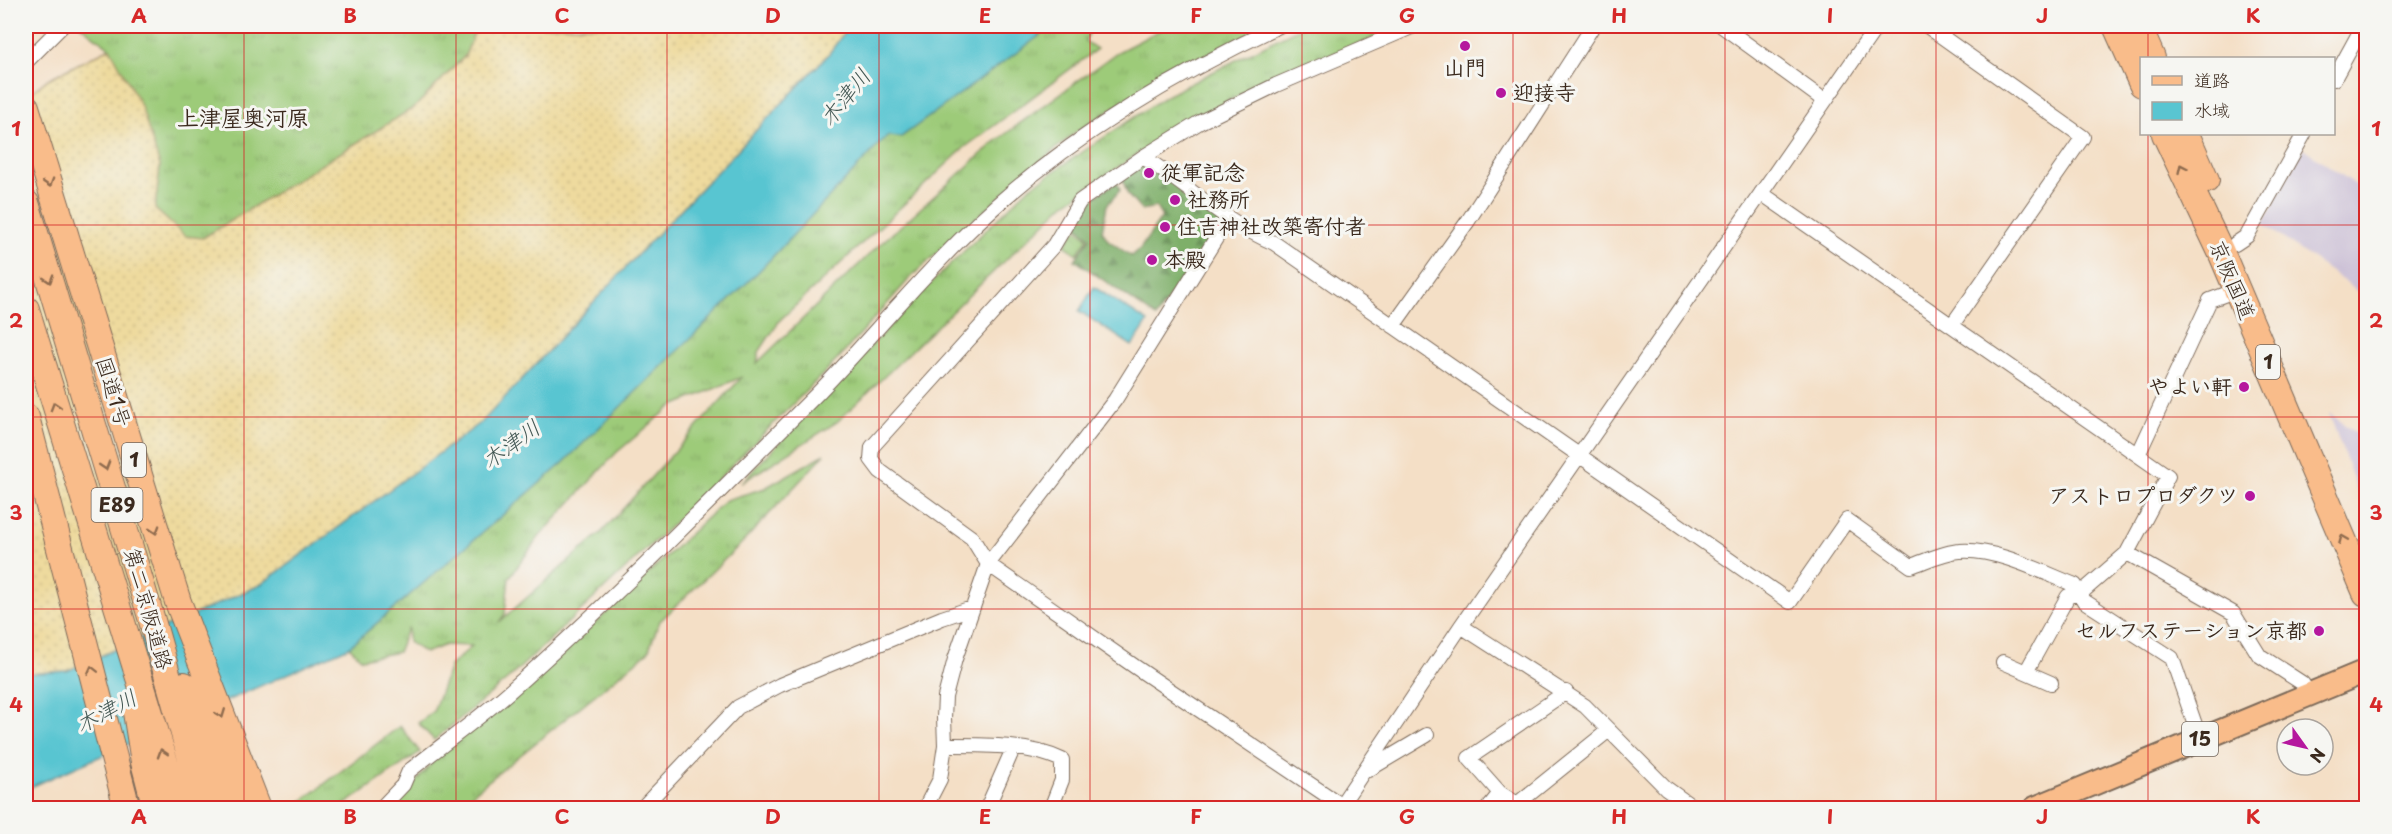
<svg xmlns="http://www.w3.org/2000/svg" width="2392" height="834" font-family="'Playpen Sans','Klee One',sans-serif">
	<defs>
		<pattern id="grass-tufts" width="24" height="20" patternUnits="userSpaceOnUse" patternTransform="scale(1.5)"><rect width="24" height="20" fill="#9dcb79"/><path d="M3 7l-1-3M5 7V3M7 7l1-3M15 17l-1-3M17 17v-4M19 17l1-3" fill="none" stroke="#88ae68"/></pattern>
		<pattern id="forest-firs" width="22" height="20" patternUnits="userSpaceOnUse" patternTransform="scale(1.5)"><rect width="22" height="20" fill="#7eaf69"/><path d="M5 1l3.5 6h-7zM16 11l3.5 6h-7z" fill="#688f56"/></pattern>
		<pattern id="sand-dots" width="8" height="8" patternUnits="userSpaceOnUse" patternTransform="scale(1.5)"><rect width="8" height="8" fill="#eeda9e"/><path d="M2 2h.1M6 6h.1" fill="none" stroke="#cdbb88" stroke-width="1.8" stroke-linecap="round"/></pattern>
		<pattern id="park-crowns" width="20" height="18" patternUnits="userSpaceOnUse" patternTransform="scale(1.5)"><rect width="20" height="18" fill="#9dcb79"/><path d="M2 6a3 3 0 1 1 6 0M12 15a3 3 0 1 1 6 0" fill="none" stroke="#88ae68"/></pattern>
	</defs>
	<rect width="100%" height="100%" fill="#f6f6f2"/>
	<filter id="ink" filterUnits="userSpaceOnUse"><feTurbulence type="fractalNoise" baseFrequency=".0167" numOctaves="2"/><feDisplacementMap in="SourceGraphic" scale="12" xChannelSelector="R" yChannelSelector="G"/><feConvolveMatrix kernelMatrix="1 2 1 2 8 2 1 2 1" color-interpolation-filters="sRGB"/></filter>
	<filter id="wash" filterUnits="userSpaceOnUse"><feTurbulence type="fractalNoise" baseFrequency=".008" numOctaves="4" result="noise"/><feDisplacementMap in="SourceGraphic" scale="24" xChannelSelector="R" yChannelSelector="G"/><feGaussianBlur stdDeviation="1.35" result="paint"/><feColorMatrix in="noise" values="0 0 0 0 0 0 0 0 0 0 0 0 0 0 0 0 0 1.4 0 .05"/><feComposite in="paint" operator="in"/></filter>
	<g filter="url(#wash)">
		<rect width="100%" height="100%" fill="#f4dfc6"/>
		<!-- industrial -->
		<path fill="#cbbfd5" d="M2303,148L2366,192V297L2263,224Z
			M2329,413L2366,441V514Z"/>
		<!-- grass -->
		<path fill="url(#grass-tufts)" stroke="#6c7a4c" stroke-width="1.5" fill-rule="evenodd" d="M81,26H477L465,56L415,107L203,238L185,237L155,209L160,166L110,48Z
			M1053,26H1093L1085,41L1097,49L964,148L780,320L759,352L757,363L877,247L996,141L1116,53L1168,26H1272L1170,72L1076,132L1024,175L912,276L838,359L674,523L508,679L434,740L418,723L433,712L450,666L472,646L445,645L425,653L408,642V627L398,652L362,659L349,647L562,464L759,271L887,136L901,137ZM742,377L602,532L499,622L505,614L509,578L539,537L616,453L671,407Z
			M1303,26H1405L1266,80L1157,141L1064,204L837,422L741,483L919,295L1029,188L1166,96Z
			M825,454L743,542L659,622L648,652L455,808H393L437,757L600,619L726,500L765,488Z
			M400,726L420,752L340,808H293Z"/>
		<!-- forest -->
		<path fill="url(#forest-firs)" stroke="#5c6c44" stroke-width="1.5" d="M1150,164L1223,220L1156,317L1075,260L1090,238L1077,226C1082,204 1099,193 1117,182L1120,190L1107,205L1102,231L1108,240L1131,256L1140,249L1162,217L1156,207L1141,210L1128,195L1122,178L1141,166Z"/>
		<!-- sand -->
		<path fill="url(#sand-dots)" stroke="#94825e" stroke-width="1.5" d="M477,26H849L828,55L644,248L482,422L260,585L67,671L26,674V97L48,79L110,48L141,106L160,166L155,209L185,236L203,238L415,107L465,56Z"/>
		<!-- park -->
		<path fill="url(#park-crowns)" stroke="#6c7a4c" stroke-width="1.5" d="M1076,229L1088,238L1077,254L1065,245Z"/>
		<!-- water -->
		<path fill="#59c5d1" stroke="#4a7878" stroke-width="1.5" d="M849,26H953L959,29L968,26H1053L901,137L887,136L759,271L562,464L349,647L26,789V674L67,671L260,585L482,422L644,248L828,55Z
			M1094,287L1148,322L1132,346L1079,311Z"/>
	</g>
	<g filter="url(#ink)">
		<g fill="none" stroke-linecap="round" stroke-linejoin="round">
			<!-- street casing -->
			<g stroke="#7c6959" stroke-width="16">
				<path id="street" d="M1722,26L1825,101
					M1927,26L2083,137L1952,325
					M26,62L62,26
					M2334,79L2363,26
					M1143,157C1187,185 1225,222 1274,243L1790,602L1847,520L1911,566C1926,561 1943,552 1960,551C1995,548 2042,572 2075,585L2084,601L2172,658L2200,739
					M1761,193L2168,476L2127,553
					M2235,244L2247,236L2304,134
					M1393,326L1468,221L1593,26
					M2138,455L2210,300L2237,290
					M1461,626L1585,706L1666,788L1694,808
					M2003,662L2051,683
					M2026,672L2068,596L2081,593L2127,553L2233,613L2259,655L2302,683L2310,694
					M945,745C983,745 1028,744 1062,760V780L1051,808
					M1368,770L1427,735
					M1500,793L1469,758L1566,692
					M1341,805L1137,668L988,564L972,538L880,471L871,459L872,447L1054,245L1080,201L1143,157L1200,122L1276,85L1414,26
					M381,808L403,785L409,771C442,745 477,720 509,692C616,597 716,495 817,394C868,342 914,284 967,233C1056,145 1166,79 1279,26
					M642,808L738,707L780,685L942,618L972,608
					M925,808L940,779L945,745L944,718L945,697L955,659L988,564L1115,400L1228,219
					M987,808L1013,749
					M1339,808L1461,626L1877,26
					M1488,808L1500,793L1517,804L1609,730"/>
			</g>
			<!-- primary casing -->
			<g stroke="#7c6959" stroke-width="26">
				<path id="primary" d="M2035,808L2366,671"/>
			</g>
			<!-- highway casing -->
			<g stroke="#7c6959" stroke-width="28">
				<path id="highway" d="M2116,26L2142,84
					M2138,26L2152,58
					M26,107L178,602L258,808
					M2165,134L2221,252L2366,593
					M2186,134L2206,180
					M26,203L151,617L205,808
					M26,309L179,808
					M26,417L127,808
					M184,685L232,808
					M136,712L144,762L156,808"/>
			</g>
			<!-- street -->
			<use href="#street" stroke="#fff" stroke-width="14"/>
			<!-- primary -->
			<use href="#primary" stroke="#f9bc8a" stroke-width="22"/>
			<!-- highway -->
			<use href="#highway" stroke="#f9bc8a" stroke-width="26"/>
		</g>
		<!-- one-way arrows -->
		<defs><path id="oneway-chevron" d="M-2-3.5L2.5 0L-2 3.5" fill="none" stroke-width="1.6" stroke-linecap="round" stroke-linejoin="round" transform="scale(1.5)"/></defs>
		<g stroke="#906c4f">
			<use href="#oneway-chevron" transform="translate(2182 168) rotate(-115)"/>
			<use href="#oneway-chevron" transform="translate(49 183) rotate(73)"/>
			<use href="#oneway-chevron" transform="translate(49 279) rotate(73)"/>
			<use href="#oneway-chevron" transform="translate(55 406) rotate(-107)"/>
			<use href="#oneway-chevron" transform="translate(105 466) rotate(73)"/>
			<use href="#oneway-chevron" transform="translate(155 530) rotate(73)"/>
			<use href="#oneway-chevron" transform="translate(2343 539) rotate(-113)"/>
			<use href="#oneway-chevron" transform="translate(92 670) rotate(-104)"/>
			<use href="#oneway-chevron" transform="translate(221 714) rotate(69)"/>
			<use href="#oneway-chevron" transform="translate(162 753) rotate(-108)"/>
		</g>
	</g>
	<!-- grid -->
	<path fill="none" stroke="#d62828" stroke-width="1.5" stroke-opacity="0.55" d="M244,26V808M456,26V808M667,26V808M879,26V808M1090,26V808M1302,26V808M1513,26V808M1725,26V808M1936,26V808M2148,26V58M2148,134V808M26,225H2366M26,417H2366M26,609H2366"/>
	<!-- markers -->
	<g fill="#b5179e" stroke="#f6f6f2" stroke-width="2">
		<circle cx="1465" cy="46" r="6"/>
		<circle cx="1501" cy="93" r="6"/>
		<circle cx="1149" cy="173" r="6"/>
		<circle cx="1175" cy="200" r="6"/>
		<circle cx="1165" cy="227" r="6"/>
		<circle cx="1152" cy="260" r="6"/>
		<circle cx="2244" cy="387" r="6"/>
		<circle cx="2250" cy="496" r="6"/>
		<circle cx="2319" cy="631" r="6"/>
	</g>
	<g text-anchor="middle" stroke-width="6" stroke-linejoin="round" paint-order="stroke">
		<!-- shield labels -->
		<g fill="#f6f6f2" stroke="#73675e" stroke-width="1.5">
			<rect x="2256" y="345" width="24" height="34" rx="4.5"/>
			<rect x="122" y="443" width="24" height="34" rx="4.5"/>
			<rect x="91.5" y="488" width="51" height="34" rx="4.5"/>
			<rect x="2182" y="722" width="36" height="34" rx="4.5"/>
		</g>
		<g font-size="20" font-weight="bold" fill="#3b2a1e">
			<text x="2268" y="369">1</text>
			<text x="134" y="467">1</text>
			<text x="117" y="512">E89</text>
			<text x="2200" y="746">15</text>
		</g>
		<!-- poi labels -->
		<g font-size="21" font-weight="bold" fill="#3b2a1e" stroke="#f6f6f2" text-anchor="start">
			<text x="1465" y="75" text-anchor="middle">山門</text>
			<text x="1513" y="100">迎接寺</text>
			<text x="1161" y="180">従軍記念</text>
			<text x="1187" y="207">社務所</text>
			<text x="1177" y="234">住吉神社改築寄付者</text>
			<text x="1164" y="267">本殿</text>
			<text x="2232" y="394" text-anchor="end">やよい軒</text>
			<text x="2238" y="503" text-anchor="end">アストロプロダクツ</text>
			<text x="2307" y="638" text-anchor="end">セルフステーション京都</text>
		</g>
		<!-- street labels -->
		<g font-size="21" fill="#3b2a1e" stroke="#f6f6f2">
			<text transform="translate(2232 280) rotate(67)" y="7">京阪国道</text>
			<text transform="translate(113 392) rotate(73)" y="7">国道1号</text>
			<text transform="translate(148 609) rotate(74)" y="7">第二京阪道路</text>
		</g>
		<!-- water labels -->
		<g font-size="22" font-style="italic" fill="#445854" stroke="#f6f6f2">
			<text transform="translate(845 97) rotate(-51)" y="8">木津川</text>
			<text transform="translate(511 444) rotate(-36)" y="8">木津川</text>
			<text transform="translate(106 711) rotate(-28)" y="8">木津川</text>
		</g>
		<!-- neighbourhood labels -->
		<g font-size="22" font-weight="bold" fill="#3b2a1e" stroke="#f6f6f2">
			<text x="243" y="126">上津屋奥河原</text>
		</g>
	</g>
	<!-- margin -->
	<rect width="2392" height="834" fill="none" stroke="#f6f6f2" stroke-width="66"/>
	<!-- legend -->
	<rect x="2140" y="57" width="195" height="78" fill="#f6f6f2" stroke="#aba49d" stroke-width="1.5"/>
	<rect x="2152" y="76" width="30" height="9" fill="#f9bc8a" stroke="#aba49d" stroke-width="1.5"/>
	<text x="2194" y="87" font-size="18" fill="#3b2a1e">道路</text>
	<rect x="2152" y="102" width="30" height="18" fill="#59c5d1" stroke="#aba49d" stroke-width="1.5"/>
	<text x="2194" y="117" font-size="18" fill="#3b2a1e">水域</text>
	<!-- north arrow -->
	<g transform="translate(2305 747) rotate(124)"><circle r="28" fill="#f6f6f2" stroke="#aba49d" stroke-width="1.5"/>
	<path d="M0-4.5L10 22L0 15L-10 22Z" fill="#b5179e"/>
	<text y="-9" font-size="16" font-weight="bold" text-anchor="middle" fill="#3b2a1e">N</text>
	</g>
	<rect x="33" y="33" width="2326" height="768" fill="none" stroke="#d62828" stroke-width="2"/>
	<g font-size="20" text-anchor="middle" font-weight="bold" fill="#d62828">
		<text x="139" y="23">A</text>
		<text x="350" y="23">B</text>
		<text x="562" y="23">C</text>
		<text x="773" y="23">D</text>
		<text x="985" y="23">E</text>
		<text x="1196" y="23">F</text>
		<text x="1407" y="23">G</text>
		<text x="1619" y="23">H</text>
		<text x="1830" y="23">I</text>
		<text x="2042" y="23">J</text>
		<text x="2253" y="23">K</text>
		<text x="16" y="136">1</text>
		<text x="2376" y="136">1</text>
		<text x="16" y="328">2</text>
		<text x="2376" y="328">2</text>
		<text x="16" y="520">3</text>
		<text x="2376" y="520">3</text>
		<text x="16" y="712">4</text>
		<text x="2376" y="712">4</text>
		<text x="139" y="824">A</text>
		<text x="350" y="824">B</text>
		<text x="562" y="824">C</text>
		<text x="773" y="824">D</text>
		<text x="985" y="824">E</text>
		<text x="1196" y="824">F</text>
		<text x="1407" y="824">G</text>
		<text x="1619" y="824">H</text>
		<text x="1830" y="824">I</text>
		<text x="2042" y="824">J</text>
		<text x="2253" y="824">K</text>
	</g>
</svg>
